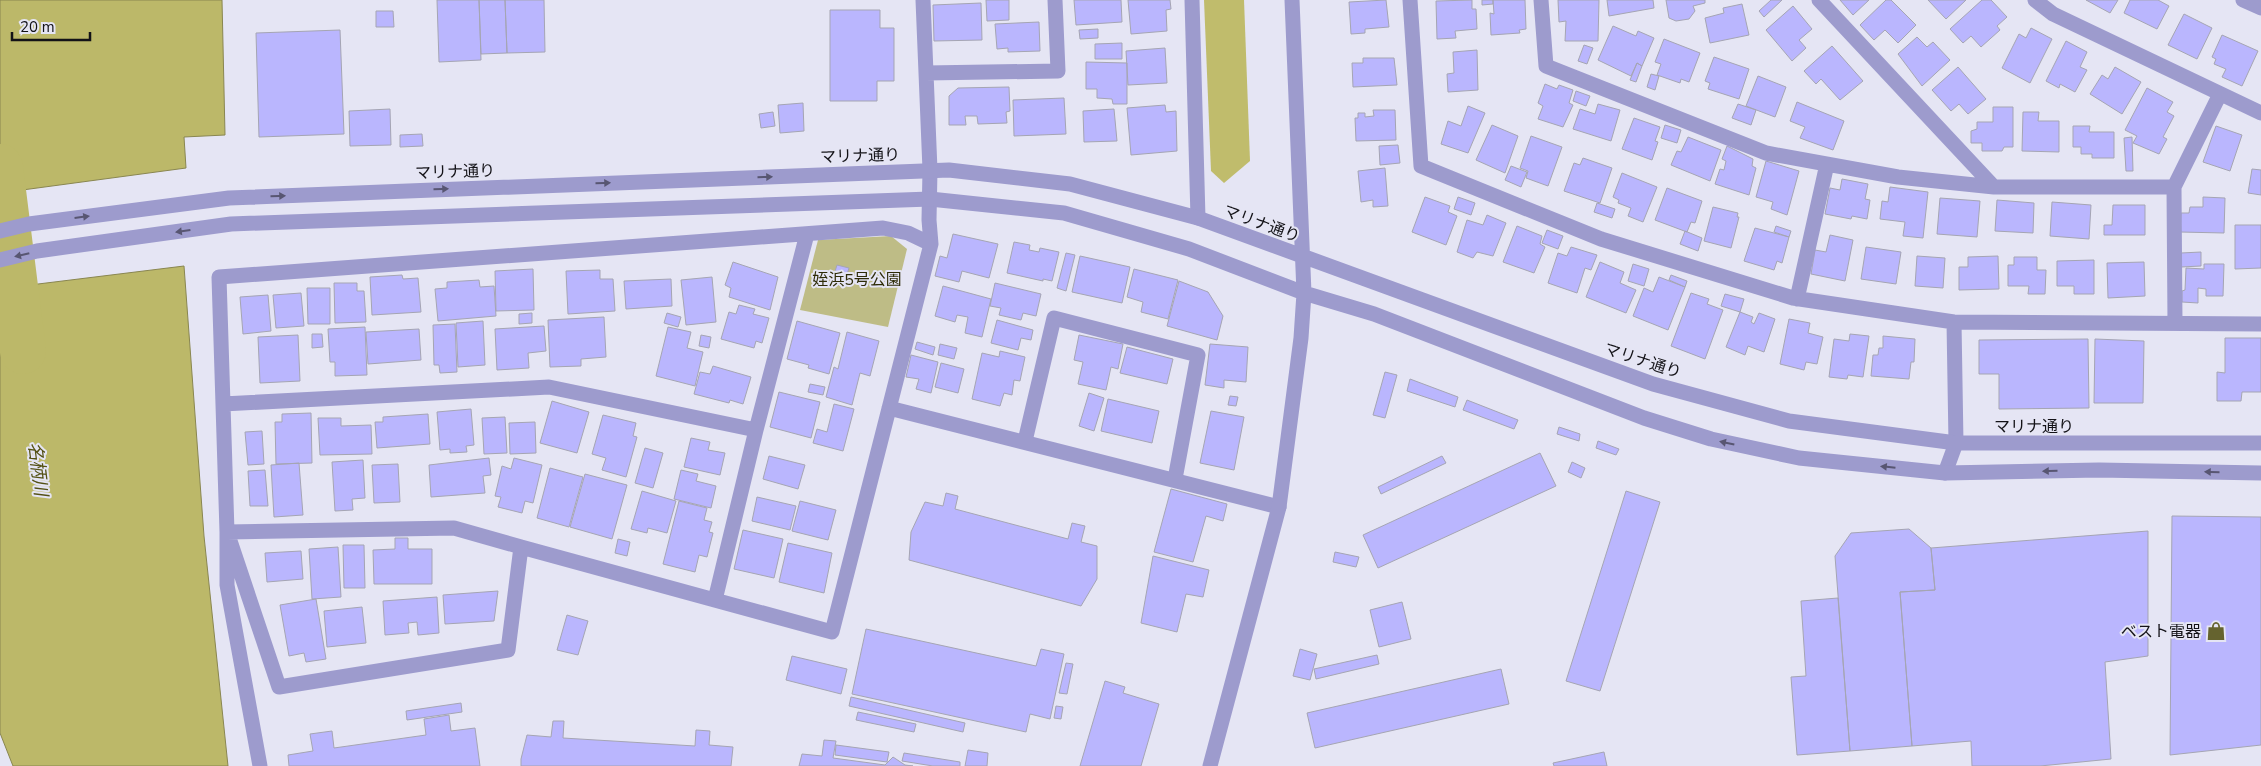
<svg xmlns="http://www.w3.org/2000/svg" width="2261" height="766" font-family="'Nunito Sans','Noto Sans JP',sans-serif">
	<rect width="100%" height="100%" fill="#e5e5f4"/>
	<!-- green -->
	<path fill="#bebc86" d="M891,236L907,249L888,327L800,310L818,240Z"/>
	<!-- forest -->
	<path fill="#c0bc6c" d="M1204,0H1244L1250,161L1224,183L1211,171Z"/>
	<!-- water -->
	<path fill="#bcb869" stroke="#898650" d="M0,0H222L225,135L184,137L186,168L0,193Z
		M184,266L204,536L228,766H13L0,733V292L30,285Z"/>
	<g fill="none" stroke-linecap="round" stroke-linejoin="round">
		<!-- river -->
		<path stroke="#bcb869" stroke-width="46" d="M0,167L23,351"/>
	</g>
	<!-- building -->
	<path fill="#bab6fe" stroke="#a5a5b3" d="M437,0H479L481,60L439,62Z
		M479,0H505L507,53L481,54Z
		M505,0H544L545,52L507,53Z
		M986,0H1009V20L987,21Z
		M1074,0H1121L1122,22L1076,25Z
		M1128,0H1170L1171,9L1166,10L1167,31L1131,34Z
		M1386,0L1389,27L1365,29V33L1351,34L1349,2Z
		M1472,0V9H1476L1477,29L1455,31L1456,38L1437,39L1436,1Z
		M1482,0H1493V4L1482,5Z
		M1493,0H1525L1526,29L1519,30L1520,33L1491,35L1490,13L1494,14Z
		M1558,0H1599L1598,41H1565L1566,21L1559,22Z
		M1607,0H1653L1654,8L1609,16Z
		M1666,0H1705V3L1693,6L1695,11L1689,19L1676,21L1669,18Z
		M1771,0H1782L1764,17L1759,11Z
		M1840,0H1869L1853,15Z
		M1886,0H1891L1916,25L1898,43L1885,30L1874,40L1860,25Z
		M1928,0H1966L1946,19Z
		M1982,0H1991L2007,17L1997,26L2000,30L1981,47L1971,36L1963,43L1950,29Z
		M2086,0H2118L2110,13Z
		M2130,0H2158L2169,6L2157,29L2124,13Z
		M981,3L982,40L934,41L933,5Z
		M1742,4L1749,35L1710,43L1705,18L1724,13L1723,8Z
		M1793,6L1812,29L1799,40L1806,48L1792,61L1766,30Z
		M830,10H880V28H894V81H877V101H830Z
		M376,11H393L394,27H376Z
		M2184,14L2212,28L2197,59L2168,45Z
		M1039,22L1040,51L1008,52V48L997,49L995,24Z
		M1613,26L1636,36L1638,31L1654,38L1642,66L1637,63L1631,76L1598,60Z
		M2031,28L2052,39L2030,83L2002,68L2019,34L2026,38Z
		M1098,29V38L1080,39L1079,30Z
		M340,30L344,134L259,137L256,33Z
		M2222,35L2258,51L2242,86L2222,77L2226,69L2214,64L2216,59L2212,57Z
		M1917,37L1927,47L1933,42L1950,60L1922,86L1898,54Z
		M1664,39L1700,53L1689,82L1681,79L1680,83L1657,75L1661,64L1655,62Z
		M2066,41L2087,52L2080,67L2087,70L2075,92L2060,84L2059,88L2046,81Z
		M1122,43V59H1095V44Z
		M1584,45L1593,48L1587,64L1578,61Z
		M1832,46L1863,81L1840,100L1821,79L1816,84L1804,71Z
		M1165,48L1167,83L1128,85L1126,51Z
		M1477,50L1478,90L1448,92L1447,74L1454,73L1453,52Z
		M1714,57L1749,69L1739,99L1708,89L1710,83L1705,81Z
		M1363,58H1394L1397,85L1353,87L1352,63H1363Z
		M1086,62L1127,63V104H1113L1112,99L1097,98V89H1086Z
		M1637,63L1642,66L1636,82L1630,80Z
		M1958,67L1986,99L1968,114L1959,104L1951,111L1932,90Z
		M2115,67L2141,82L2122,114L2090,94L2102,75L2108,79Z
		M1651,74L1659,76L1655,90L1647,87Z
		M1758,76L1786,87L1775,117L1746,106Z
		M1545,84L1557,89L1559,85L1573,90L1569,103L1573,105L1563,127L1538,119L1543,106L1538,103Z
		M1009,87L1010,111L1006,112L1007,123L978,124L977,116H965L966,125H949V96L958,88Z
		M2147,88L2173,102L2167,112L2174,116L2163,137L2167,139L2159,154L2133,143L2137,136L2125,130Z
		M1576,91L1590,96L1586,106L1573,101Z
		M1064,98L1066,134L1014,136L1013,100Z
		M1797,102L1844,121L1833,150L1800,138L1805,127L1790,121Z
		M803,103L804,131L780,133L778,105Z
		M1598,104L1620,110L1611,141L1573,129L1580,109L1595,114Z
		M1738,104L1756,110L1751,125L1732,118Z
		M1165,105L1166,112L1176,111L1177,151L1131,155L1127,108Z
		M1468,106L1485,113L1468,153L1441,144L1448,121L1461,126Z
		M1993,107H2013V147H2004L2002,151H1982V143H1971V131L1977,129V122H1993Z
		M390,109L391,145L350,146L349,111Z
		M1114,109L1117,141L1084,142L1083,111Z
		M1373,110H1395L1396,140L1356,141L1355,118H1358V113H1365V117L1374,116Z
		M773,112L775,126L761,128L759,114Z
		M2023,112H2039L2038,121H2059V152L2022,151Z
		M1634,118L1660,127L1655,141L1658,142L1652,160L1622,149Z
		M1492,125L1518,136L1505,173L1476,160Z
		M1665,125L1681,130L1677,143L1661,138Z
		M2073,126H2090L2089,132H2114V158H2092V154H2081V147H2073Z
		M2216,126L2242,135L2230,171L2203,162Z
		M422,134L423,146L400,147V135Z
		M1531,136L1562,147L1548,186L1526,178L1528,171L1520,168Z
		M1688,137L1721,150L1710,181L1671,165L1677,151L1681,152Z
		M2132,137L2133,171H2126L2124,138Z
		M1398,145L1400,163L1380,165L1379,146Z
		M1727,146L1753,159L1752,166L1756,168L1749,195L1715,184L1720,169L1724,170L1726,161L1722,159Z
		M1583,158L1612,168L1600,203L1564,191L1574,163L1580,165Z
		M1766,161L1799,171L1787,215L1771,209L1773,202L1756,197Z
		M1511,166L1527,172L1521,187L1505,180Z
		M1385,168L1388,206L1373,207V200L1361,202L1358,171Z
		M2252,169L2261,170V195L2248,193Z
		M1622,173L1657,187L1643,222L1628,216L1631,208L1618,203L1619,200L1613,197Z
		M1842,179L1868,184L1865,199L1870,200L1867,219L1852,216L1851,219L1825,214L1830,188L1840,190Z
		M1890,187L1928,192L1923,238L1903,236L1905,222L1880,219L1882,201L1888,202Z
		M1667,188L1702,201L1695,223L1691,222L1687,232L1655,220Z
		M1425,197L1450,206L1448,212L1457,216L1446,245L1412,232Z
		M1458,197L1475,203L1471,215L1454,209Z
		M2203,197L2225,198L2224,233L2180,232L2181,213H2189L2190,207H2203Z
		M1940,198L1980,201L1977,237L1937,234Z
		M1997,200L2034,203L2033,233L1995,231Z
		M2052,202L2091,205L2089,239L2050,236Z
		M1597,203L1615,209L1612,218L1594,212Z
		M2113,205H2145V235H2104V225H2112Z
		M1713,207L1738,213L1737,217H1739L1731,248L1704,241Z
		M1487,215L1506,223L1493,256L1477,252L1473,258L1457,252L1467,220L1483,225Z
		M2235,225H2261V268L2235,269Z
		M1517,226L1542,236L1540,244L1545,247L1534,273L1503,262Z
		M1776,226L1791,231L1789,237L1774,232Z
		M1755,228L1789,237L1782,263L1777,261L1774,270L1744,261Z
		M1547,230L1563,236L1558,249L1542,243Z
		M1685,231L1702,238L1698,251L1680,244Z
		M953,234L998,244L989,278L962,271L959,282L935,276L940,256L947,258Z
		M1830,235L1853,240L1845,281L1811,274L1815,250L1826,252Z
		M1014,242L1030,245L1029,250L1039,252L1040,248L1059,252L1052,281L1043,279V281L1007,273Z
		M1571,247L1597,255L1591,270L1585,268L1577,293L1548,283L1558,253L1567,256Z
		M1866,247L1901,252L1896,284L1861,279Z
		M2201,252V266L2181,267V253Z
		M1066,253L1075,255L1066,291L1057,288Z
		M1080,256L1130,267L1122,303L1072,292Z
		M1917,256L1945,258L1943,288L1915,286Z
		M1998,256L1999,289L1959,290V267H1968V257Z
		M2014,257H2037V270H2046L2045,294H2028L2029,286H2008V265H2014Z
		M2094,260V294H2074V286H2057V261Z
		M733,262L778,277L770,310L729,297L731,288L725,285Z
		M1600,262L1624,272L1620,283L1636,290L1626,313L1586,297Z
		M2144,262L2145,296L2108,298L2107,263Z
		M1633,264L1649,269L1644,286L1628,281Z
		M2204,264H2224L2223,296H2206V289L2198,288V303L2182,302V291L2185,290L2186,268L2204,269Z
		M837,265L849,268L844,284L832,281Z
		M533,269L534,310L496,311L495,271Z
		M1134,269L1178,280L1168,319L1141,312L1143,302L1127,297Z
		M600,270V279H613L615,311L568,314L566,271Z
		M402,275L403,279L418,278L421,312L372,315L370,277Z
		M1671,275L1687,281L1685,287L1669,280Z
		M712,277L716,322L686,325L681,280Z
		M1659,277L1685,287L1668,330L1633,316L1644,288L1653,292Z
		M671,279L672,306L626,309L624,281Z
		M479,280L480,287L494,286L496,316L438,321L435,289L447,288V282Z
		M1179,281L1208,292L1223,316L1217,340L1167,326Z
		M334,283H357V291H364L366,322L335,323Z
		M995,283L1041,294L1036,316L1023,313L1021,320L999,315L1001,308L990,306Z
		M943,286L991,299L982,337L965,333L968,317L957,315L955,322L935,316Z
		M307,288H330V324H308Z
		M301,293L304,326L276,328L273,295Z
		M1691,293L1709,299L1707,304L1723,310L1705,359L1671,346Z
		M1725,294L1744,299L1740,312L1721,306Z
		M268,295L271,331L243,334L240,297Z
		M739,305L755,309L753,314L769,318L762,343L756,341L754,348L721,339L729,312L736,314Z
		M1740,312L1753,317L1751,322L1754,324L1759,313L1775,319L1764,352L1748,346L1745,355L1726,347Z
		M532,313V323L519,324V314Z
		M667,313L681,317L678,327L664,323Z
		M604,317L606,357L581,359V366L550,367L548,320Z
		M1789,319L1810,323L1808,333L1823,337L1817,364L1806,362L1804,370L1780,364Z
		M997,320L1033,330L1031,340L1021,338L1018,350L991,343Z
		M483,321L485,365L458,367L456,323Z
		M797,321L840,333L829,374L808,368L809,365L787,359Z
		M455,324L457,372L440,373L439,365H434L433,325Z
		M544,326L546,351L528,353L529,368L497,370L495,329Z
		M365,327L367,375L335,376V362H330L328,329Z
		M668,327L691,332L687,348L703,352L695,386L656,376Z
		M419,329L421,360L368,364L366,332Z
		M847,332L879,341L870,376L860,373L852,405L826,397L834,367L838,369Z
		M312,334H322L323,347L312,348Z
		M1850,334L1869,336L1863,377L1848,375L1847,379L1829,377L1834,339L1849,341Z
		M298,335L300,381L260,383L258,337Z
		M701,335L711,337L709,348L699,346Z
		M1079,335L1123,344L1118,369L1111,367L1106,390L1078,384L1083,362L1074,360Z
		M1883,336L1915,339L1914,362H1911L1909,379L1871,376L1873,355H1878L1879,348H1883Z
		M2225,338H2261V392H2242L2241,401H2217V372L2225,373Z
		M2088,339L2089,408L1999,409V374H1979V340Z
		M2095,339L2144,341L2143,403H2094Z
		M917,342L935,347L933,355L915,349Z
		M940,344L957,348L954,359L938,355Z
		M1210,344L1248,347L1246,382L1224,380V388L1205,385Z
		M1127,347L1173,359L1167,384L1120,373Z
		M1000,351L1025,357L1020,381L1014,380L1012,395L1004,393L1000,406L972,399L982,353L999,357Z
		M911,355L938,362L931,393L916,389L919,379L906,377Z
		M941,363L964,369L958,393L935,387Z
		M713,366L751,377L743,404L730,400L729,403L694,394L700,372L710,374Z
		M1385,372L1397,375L1385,418L1373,415Z
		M1410,379L1458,397L1455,407L1407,391Z
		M810,384L825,387L823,395L808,392Z
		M779,392L820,402L811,438L770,427Z
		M1089,393L1104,398L1094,431L1079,426Z
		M1230,396L1238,397L1236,406L1228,405Z
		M1108,399L1159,411L1152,443L1101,431Z
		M1467,400L1518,420L1514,429L1463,410Z
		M552,401L589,412L577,453L540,443Z
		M834,404L854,409L843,451L813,443L817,429L827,432Z
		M471,409L474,445L466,446L467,452L450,453V449L440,450L437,412Z
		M1211,411L1244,417L1234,470L1200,463Z
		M311,413L312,463L276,464L275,422H282V414Z
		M428,414L430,444L377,448L375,422H383V417Z
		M603,415L636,423L633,436L637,437L626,477L602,470L606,458L592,454Z
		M505,417L507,453L484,454L482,418Z
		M318,418H341V426L371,425L372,454L320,455Z
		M535,422L536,453L510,454L509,423Z
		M1559,427L1580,434L1579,441L1557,434Z
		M262,431L264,464L248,465L245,432Z
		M691,438L710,442L708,450L725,453L720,475L684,467Z
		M1598,441L1619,449L1616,455L1596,448Z
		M645,448L663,453L653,488L635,483Z
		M1540,453L1556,486L1378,568L1363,535Z
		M769,456L805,465L798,489L763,479Z
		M1442,456L1446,463L1381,494L1378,487Z
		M489,458L491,475L483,476L485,493L431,497L429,465Z
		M514,458L542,465L533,503L525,501L522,513L498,507L501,497L495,496L502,466L511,469Z
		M363,460L365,498L352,499L353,510L335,511L332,462Z
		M1572,462L1585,468L1581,478L1568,472Z
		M299,463L303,515L274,517L271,465Z
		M398,464L400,502L374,503L372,465Z
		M550,468L583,477L569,527L537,518Z
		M265,470L268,506H250L248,471Z
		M681,470L698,474L696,481L716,486L711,508L674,499Z
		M585,474L627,485L612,539L570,527Z
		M1171,489L1227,504L1223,521L1206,516L1193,562L1154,552Z
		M642,491L676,501L667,533L648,528L647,533L631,529Z
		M1626,491L1660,502L1600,691L1566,681Z
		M946,493L958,496L955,509L1068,539L1072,523L1085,526L1081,542L1097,546V579L1081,606L909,560L911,532L925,502L943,506Z
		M757,497L796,506L790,530L752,521Z
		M679,501L707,508L704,520L712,522L709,532L713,533L707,557L699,555L695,572L663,564Z
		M800,501L836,510L828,540L792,531Z
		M2172,516L2261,517V745L2170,755Z
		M1909,529L1931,548L1935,590L1900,592L1912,746L1850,751L1835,556L1851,533Z
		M743,530L783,539L774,578L734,569Z
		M2148,531V656L2105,662L2111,759L2040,766H1972L1971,741L1912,746L1900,592L1935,590L1931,548Z
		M395,538H408V549H432V584H374L373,550L395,549Z
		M618,539L630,542L627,556L615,553Z
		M788,543L832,553L824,593L779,582Z
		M343,545H364L365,588H344Z
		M338,547L341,597L312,599L309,549Z
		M301,551L303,579L267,582L265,553Z
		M1335,552L1359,557L1356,567L1333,562Z
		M1153,556L1209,570L1203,597L1186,594L1177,632L1141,623Z
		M498,591L494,621L445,624L443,595Z
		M437,597L439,633L418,635L417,622L408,623L409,633L385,635L383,601Z
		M1838,598L1850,751L1797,755L1791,677L1806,676L1801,601Z
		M316,599L326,659L306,662L304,653L289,656L280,605Z
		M1402,602L1411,639L1379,647L1370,610Z
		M362,607L366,643L327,647L324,611Z
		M567,615L588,621L578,655L557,650Z
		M866,629L1036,666L1041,649L1064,654L1050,719L1030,714L1026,732L852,694Z
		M1300,649L1317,654L1310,680L1293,676Z
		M1377,655L1379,664L1316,679L1314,669Z
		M792,656L847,669L841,694L786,680Z
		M1066,663L1073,664L1067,694L1059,693Z
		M1501,669L1509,704L1315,748L1307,713Z
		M1105,681L1125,687L1123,693L1159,704L1141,766H1080Z
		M851,697L965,723L963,732L849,706Z
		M461,703L462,712L407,720L406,711Z
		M1056,706L1063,707L1061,719L1054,718Z
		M858,712L916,724L914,732L856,720Z
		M449,715L451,731L475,728L480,766H289L288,755L313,751L310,734L332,731L334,748L426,735L424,719Z
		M553,721H564L563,738L695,746L696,730L710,731L709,745L733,747L731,766H521V759L527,735L551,737Z
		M824,740L836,741L833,758L885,765L893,757L905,765L913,766H799L802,754L822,756Z
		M836,745L889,752L887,762L835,755Z
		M968,750L988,753L987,766H965Z
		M1604,752L1607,766H1554L1553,763Z
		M904,753L960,762V766H933L902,761Z"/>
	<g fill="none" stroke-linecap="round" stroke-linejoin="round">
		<!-- minor -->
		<path stroke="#9d9bcd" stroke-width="15" d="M923,0L930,170L929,220L931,244L832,632L521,547L508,650L279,687L227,532L219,277L883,228L908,233L931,244
			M1192,0L1198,218
			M1410,0L1421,166L1601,239L1793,298L1954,322L2261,324
			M1541,0L1546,66L1766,153L1898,177L1994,187H2174L2220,94
			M1819,0L1994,187
			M2035,0L2053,14L2261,113
			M2243,0L2261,8
			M926,73L1058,71L1055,0
			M2174,187L2175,323
			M1797,299L1827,164
			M223,404L549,387L756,430L807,234
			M889,408L1279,507
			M1025,441L1054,318L1198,355L1175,479
			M1945,473L1956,443L1954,322
			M715,600L756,430
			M260,766L227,585V532L454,528L521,547"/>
		<!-- tertiary -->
		<path stroke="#9d9bcd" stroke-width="15" d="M0,231L29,224L229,198L949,170L1070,184L1198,218L1653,384L1789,421L1956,443H2261
			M0,260L37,251L231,224L930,199L1064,213L1189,249L1304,293L1374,314L1644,418L1711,439L1799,458L1945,473L2099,470L2261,473
			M1210,766L1279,507L1301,338L1304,293L1292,0"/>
	</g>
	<!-- one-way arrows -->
	<defs><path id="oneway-solid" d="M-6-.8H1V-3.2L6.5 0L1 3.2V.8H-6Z" transform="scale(1.25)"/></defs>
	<g fill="#585672">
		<use href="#oneway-solid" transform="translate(765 177) rotate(-2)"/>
		<use href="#oneway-solid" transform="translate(603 183) rotate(-2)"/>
		<use href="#oneway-solid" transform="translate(441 189) rotate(-2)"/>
		<use href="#oneway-solid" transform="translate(278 196) rotate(-2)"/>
		<use href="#oneway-solid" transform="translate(82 217) rotate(-7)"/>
		<use href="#oneway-solid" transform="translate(183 231) rotate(172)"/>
		<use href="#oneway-solid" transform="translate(22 255) rotate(167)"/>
		<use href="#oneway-solid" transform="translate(1727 443) rotate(-168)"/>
		<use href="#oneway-solid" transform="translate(1888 467) rotate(-174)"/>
		<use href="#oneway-solid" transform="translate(2050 471) rotate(179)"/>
		<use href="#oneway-solid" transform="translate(2212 472) rotate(-179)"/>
	</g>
	<!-- icons -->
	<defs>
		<g id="shop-bare" transform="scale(1.5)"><path d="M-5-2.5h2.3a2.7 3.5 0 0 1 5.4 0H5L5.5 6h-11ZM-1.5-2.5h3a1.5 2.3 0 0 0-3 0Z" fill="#65632f" stroke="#e5e5f4" stroke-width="2.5" paint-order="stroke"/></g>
	</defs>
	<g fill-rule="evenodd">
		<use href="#shop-bare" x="2216" y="631"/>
	</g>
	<g text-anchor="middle" stroke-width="4" stroke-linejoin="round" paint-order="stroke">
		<!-- street labels -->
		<g font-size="16" fill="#131217" stroke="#e5e5f4">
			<text transform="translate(860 155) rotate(-2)" y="6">マリナ通り</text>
			<text transform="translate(455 171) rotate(-2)" y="6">マリナ通り</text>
			<text transform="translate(1262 223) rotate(20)" y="6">マリナ通り</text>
			<text transform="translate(1643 360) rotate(18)" y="6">マリナ通り</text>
			<text x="2034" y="432">マリナ通り</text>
		</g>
		<!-- park labels -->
		<g font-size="16" fill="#2e2c08" stroke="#e5e5f4">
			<text x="857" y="285">姪浜5号公園</text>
		</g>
		<!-- poi labels -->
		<g font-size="16" fill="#131217" stroke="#e5e5f4" text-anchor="end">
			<text x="2201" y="637">ベスト電器</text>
		</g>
		<!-- water labels -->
		<g font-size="18" font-style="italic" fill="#545115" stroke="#e5e5f4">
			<text transform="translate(38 469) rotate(83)" y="6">名柄川</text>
		</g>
	</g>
	<!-- scale -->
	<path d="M12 32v8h78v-8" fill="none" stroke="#131217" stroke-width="2.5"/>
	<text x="20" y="32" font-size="15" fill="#131217" stroke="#e5e5f4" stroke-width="4" paint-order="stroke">20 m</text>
</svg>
